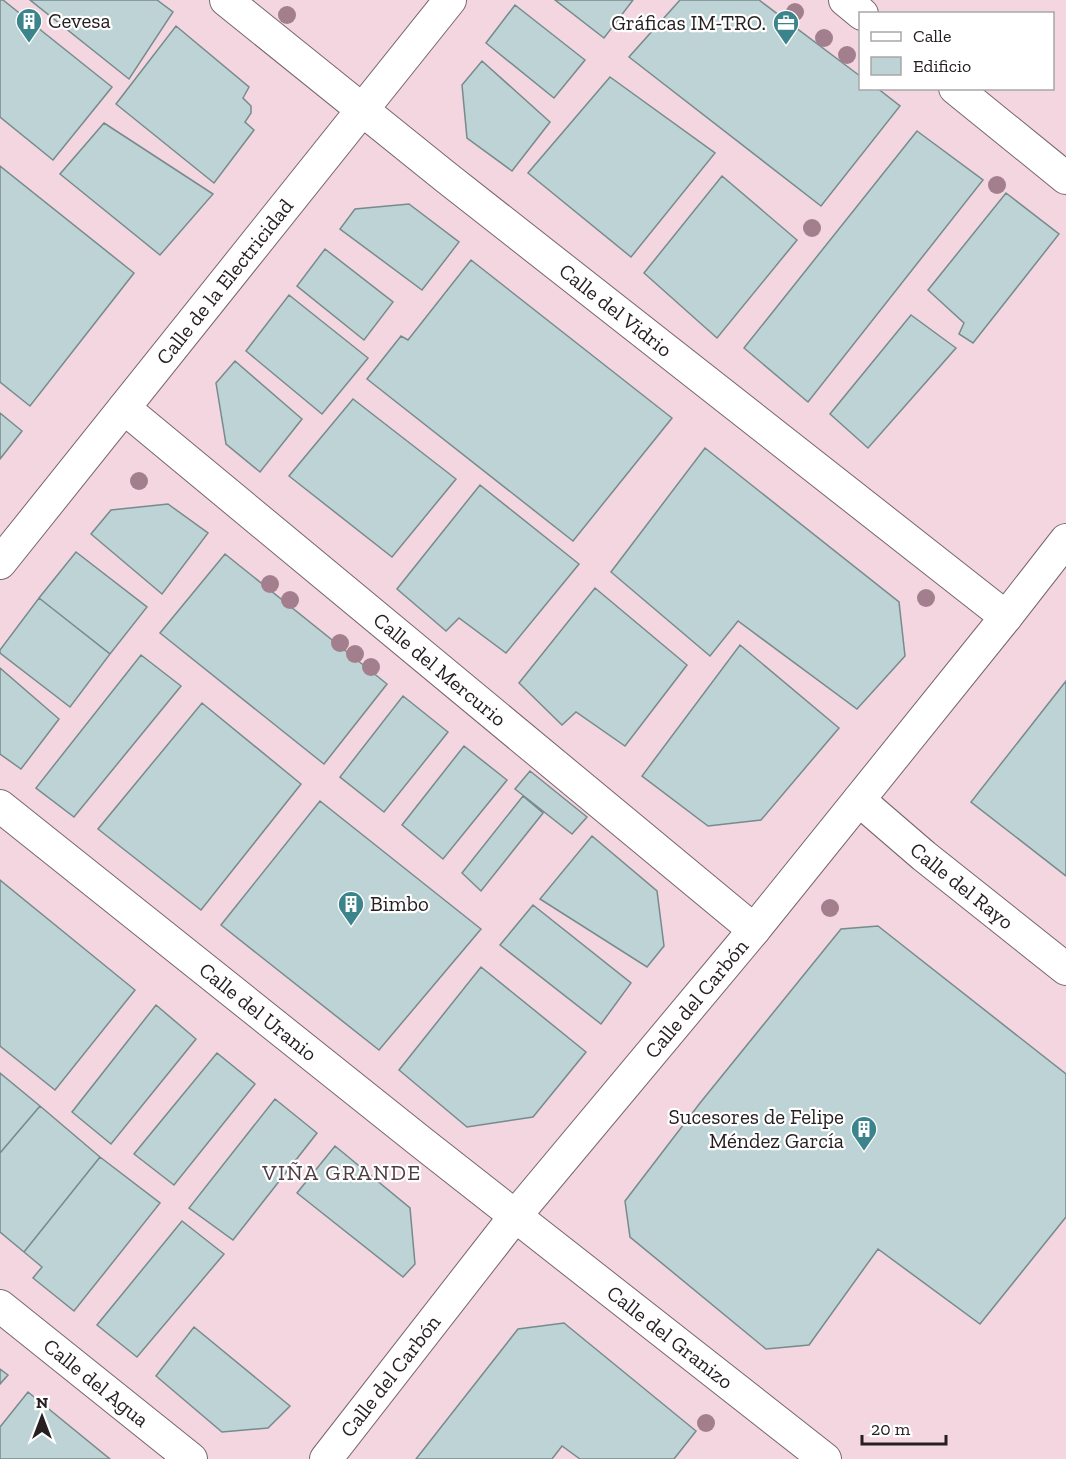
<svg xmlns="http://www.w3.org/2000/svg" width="1066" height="1459" font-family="'Zilla Slab',serif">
	<rect width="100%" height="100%" fill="#f8e4eb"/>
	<!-- built -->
	<path fill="#f3d6df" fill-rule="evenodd" d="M0,0H1066V1459H0ZM860,14H1052V88H860Z"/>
	<!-- building -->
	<path fill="#bdd3d5" stroke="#778b8d" stroke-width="1.5" d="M0,0H3L112,87L53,160L0,117Z
		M30,0H157L173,12L129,79Z
		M555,0H633L604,38Z
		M680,0H759L860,76V88H877L900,106L821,206L629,57Z
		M515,5L585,60L554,98L486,43Z
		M176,26L249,87L243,98L251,106V113L245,122L254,130L214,183L116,104Z
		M482,61L550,122L512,171L467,138L462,85Z
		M610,77L715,153L631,257L528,173Z
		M104,123L213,194L160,255L60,174Z
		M917,131L983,180L808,402L744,348Z
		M0,166L134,273L30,406L0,382Z
		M722,176L797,240L717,338L644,273Z
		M1006,193L1059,234L973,343L959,334L964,323L928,290Z
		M409,204L459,242L422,290L340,229L355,209Z
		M325,249L393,302L364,340L297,286Z
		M471,260L672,418L573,541L367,379L401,336L408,340Z
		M289,295L368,358L322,414L246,351Z
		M911,315L956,348L868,448L830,414Z
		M235,361L302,419L260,472L226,444L216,383Z
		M353,399L456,479L392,557L289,476Z
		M0,413L22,431L0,459Z
		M705,448L899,602L905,656L857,709L738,621L710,656L611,572Z
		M480,485L579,564L506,653L459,618L446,631L397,589Z
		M168,504L208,533L162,594L91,534L111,510Z
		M76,552L147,607L110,654L39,598Z
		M225,554L387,684L324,764L160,633Z
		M595,588L687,665L625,746L576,712L562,725L519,683Z
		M39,598L110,654L70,707L0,653V650Z
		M740,645L839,728L761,820L708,826L642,776Z
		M141,655L181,686L74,817L36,788Z
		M0,668L59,719L21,769L0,754Z
		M1066,681V876L971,802Z
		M403,696L448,732L384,812L340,777Z
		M202,703L301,784L201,910L98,829Z
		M464,746L507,780L443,859L402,825Z
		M530,771L587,817L572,834L515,789Z
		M523,796L543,813L481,891L462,873Z
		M320,801L481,929L379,1050L221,925Z
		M592,836L657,891L664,946L647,967L540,899Z
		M0,880L135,990L55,1090L0,1046Z
		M533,905L631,983L601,1024L500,945Z
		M878,926L1066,1074V1217L980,1324L878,1249L809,1345L766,1349L630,1237L625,1201L700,1103L841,929Z
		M481,967L586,1052L533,1117L467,1127L399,1070Z
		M156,1005L196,1039L111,1144L72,1112Z
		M217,1053L255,1084L174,1185L134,1154Z
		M0,1073L40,1106L0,1153Z
		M275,1099L317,1133L233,1240L189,1208Z
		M40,1106L100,1157L24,1252L0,1232V1153Z
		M335,1146L410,1208L415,1264L403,1277L297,1193Z
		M100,1157L160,1203L74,1311L33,1278L42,1267L24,1252Z
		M182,1221L224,1254L137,1357L97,1325Z
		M564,1323L696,1431L674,1459H580L562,1446L552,1459H416L518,1329Z
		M194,1327L290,1406L268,1428L222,1432L156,1376Z
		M0,1369L8,1375L0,1384Z
		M28,1392L110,1459H0V1427Z"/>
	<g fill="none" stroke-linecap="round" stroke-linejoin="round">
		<!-- street casing -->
		<g stroke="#78666c" stroke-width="34">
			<g id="street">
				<path id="s1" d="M226,0L447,178L1006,617"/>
				<path d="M845,0L862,14"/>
				<path d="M955,88L1066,178"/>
				<path id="s2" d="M124,408L754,930"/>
				<path id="s3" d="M0,563L450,0"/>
				<path id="s4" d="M859,800L924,856L1066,969"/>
				<path id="s5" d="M0,806L421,1142L825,1459"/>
				<path id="s6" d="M0,1306L191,1459"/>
				<path id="s7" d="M326,1459L516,1215L754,930L1006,617L1066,540"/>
			</g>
		</g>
		<!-- street -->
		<use href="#street" stroke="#fff" stroke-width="32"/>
	</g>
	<!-- trees -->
	<g fill="#a37f8d">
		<circle cx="795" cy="12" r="9"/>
		<circle cx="287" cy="15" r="9"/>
		<circle cx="824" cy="38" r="9"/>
		<circle cx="847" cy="55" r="9"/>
		<circle cx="997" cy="185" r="9"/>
		<circle cx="812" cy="228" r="9"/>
		<circle cx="139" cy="481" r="9"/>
		<circle cx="270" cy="584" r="9"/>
		<circle cx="926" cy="598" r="9"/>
		<circle cx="290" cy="600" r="9"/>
		<circle cx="340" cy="643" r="9"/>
		<circle cx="355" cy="654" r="9"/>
		<circle cx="371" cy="667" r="9"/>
		<circle cx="830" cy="908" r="9"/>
		<circle cx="706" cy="1423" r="9"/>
	</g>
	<!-- icons -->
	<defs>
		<g id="building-pin" transform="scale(1.35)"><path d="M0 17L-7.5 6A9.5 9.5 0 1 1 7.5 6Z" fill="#3c848b" stroke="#fff"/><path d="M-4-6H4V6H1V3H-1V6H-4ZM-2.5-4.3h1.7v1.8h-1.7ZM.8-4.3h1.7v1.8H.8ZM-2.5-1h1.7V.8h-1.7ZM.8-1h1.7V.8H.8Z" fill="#fff"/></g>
		<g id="office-pin" transform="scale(1.35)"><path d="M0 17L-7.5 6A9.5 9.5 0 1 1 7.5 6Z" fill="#3c848b" stroke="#fff"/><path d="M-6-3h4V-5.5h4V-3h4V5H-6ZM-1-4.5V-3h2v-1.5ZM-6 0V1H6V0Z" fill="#fff"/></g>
	</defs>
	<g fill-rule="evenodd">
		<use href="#building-pin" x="29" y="21"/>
		<use href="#office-pin" x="786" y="23"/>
		<use href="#building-pin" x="351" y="904"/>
		<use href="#building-pin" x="864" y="1129"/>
	</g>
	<g text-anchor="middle" stroke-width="4.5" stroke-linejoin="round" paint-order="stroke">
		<!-- poi labels -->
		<g font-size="21" fill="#272022" stroke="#fff" text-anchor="start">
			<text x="48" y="28">Cevesa</text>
			<text x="766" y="30" text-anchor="end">Gráficas IM-TRO.</text>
			<text x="370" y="911">Bimbo</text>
			<text x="844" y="1124" text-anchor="end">Sucesores de Felipe<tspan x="844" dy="24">Méndez García</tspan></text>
		</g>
		<!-- street labels -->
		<g font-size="21" fill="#272022" stroke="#fff">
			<text dy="7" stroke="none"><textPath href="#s3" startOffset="360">Calle de la Electricidad</textPath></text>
			<text dy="7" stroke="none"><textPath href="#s1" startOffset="498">Calle del Vidrio</textPath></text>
			<text dy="7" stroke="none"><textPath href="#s2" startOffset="410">Calle del Mercurio</textPath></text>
			<text dy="7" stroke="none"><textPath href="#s4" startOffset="134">Calle del Rayo</textPath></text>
			<text dy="7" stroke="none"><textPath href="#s7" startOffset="591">Calle del Carbón</textPath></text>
			<text dy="7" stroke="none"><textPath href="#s5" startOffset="330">Calle del Uranio</textPath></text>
			<text dy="7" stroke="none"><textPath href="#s5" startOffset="855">Calle del Granizo</textPath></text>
			<text dy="7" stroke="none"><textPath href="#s7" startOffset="105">Calle del Carbón</textPath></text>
			<text dy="7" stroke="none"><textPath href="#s6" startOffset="123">Calle del Agua</textPath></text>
		</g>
		<!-- neighbourhood labels -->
		<g font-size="22" letter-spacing="1.5" fill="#4d3d42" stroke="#fff">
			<text x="342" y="1180">VIÑA GRANDE</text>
		</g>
	</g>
	<!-- legend -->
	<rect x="859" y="12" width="195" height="78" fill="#ffffff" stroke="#a9a6a7" stroke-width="1.5"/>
	<rect x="871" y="32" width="30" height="9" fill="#ffffff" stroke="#a9a6a7" stroke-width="1.5"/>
	<text x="913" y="42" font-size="18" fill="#272022">Calle</text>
	<rect x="871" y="57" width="30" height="18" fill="#bdd3d5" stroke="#a9a6a7" stroke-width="1.5"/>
	<text x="913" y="72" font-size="18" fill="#272022">Edificio</text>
	<!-- north arrow -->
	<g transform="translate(42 1417)" stroke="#ffffff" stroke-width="4.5" paint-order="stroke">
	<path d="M0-4.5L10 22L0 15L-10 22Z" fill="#272022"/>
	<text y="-9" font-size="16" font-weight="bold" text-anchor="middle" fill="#272022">N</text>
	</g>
	<!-- scale -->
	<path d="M862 1435v9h84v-9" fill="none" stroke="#272022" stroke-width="3"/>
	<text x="871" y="1435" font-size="18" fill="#272022" stroke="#ffffff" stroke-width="4.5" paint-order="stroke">20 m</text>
</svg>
